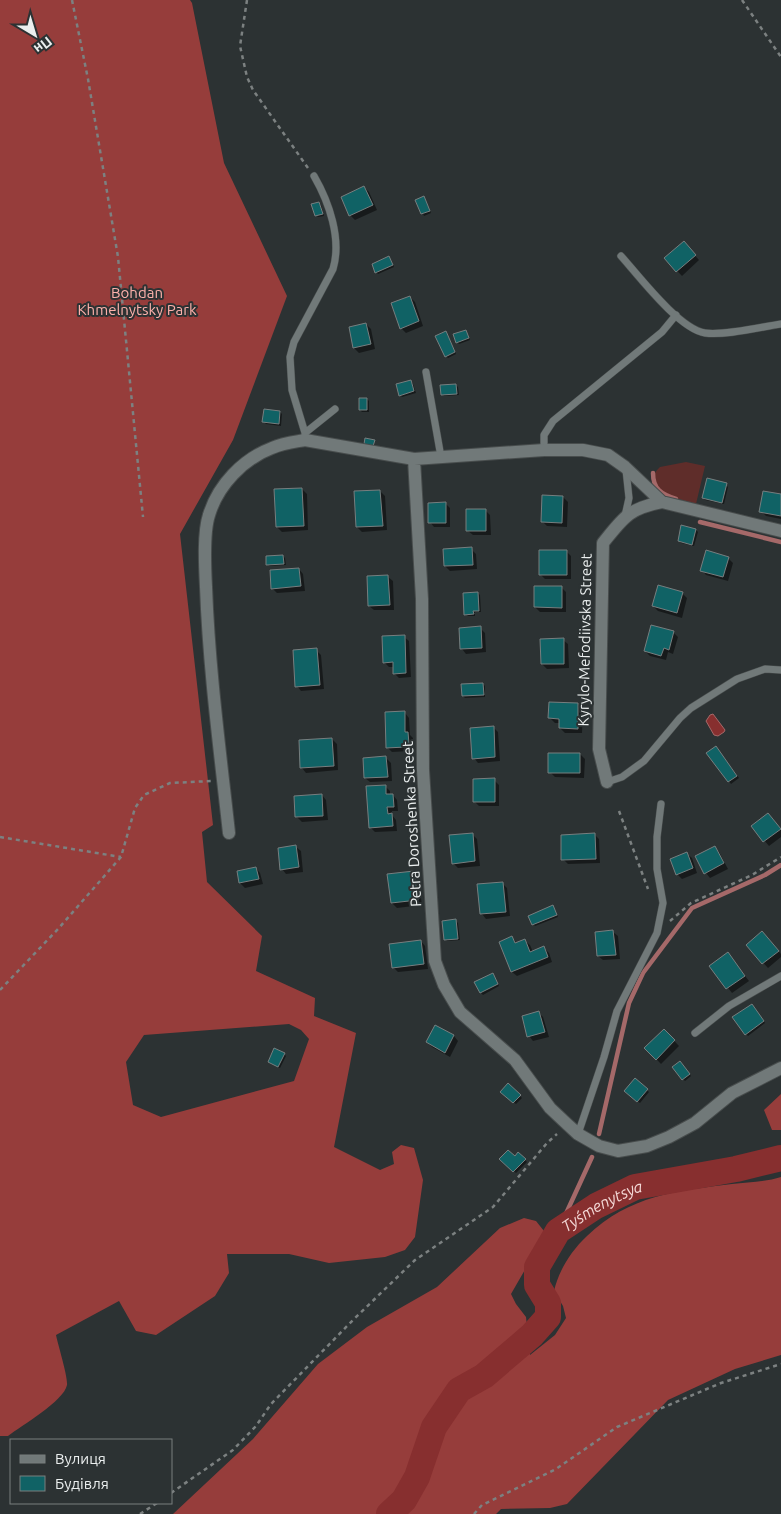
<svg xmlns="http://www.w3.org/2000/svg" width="781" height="1514" font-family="Ubuntu,sans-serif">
	<rect width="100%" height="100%" fill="#2c3233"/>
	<!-- green -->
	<path fill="#5f2d2a" d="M686,462L705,466L696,504C685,501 647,492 655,473C656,471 658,469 660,467Z"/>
	<!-- forest -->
	<path fill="#963d3b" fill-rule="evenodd" d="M0,0H190L192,3L224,163L287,296L233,440L180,534L213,825L202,832L207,882L262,936L256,971L315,998L314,1016L356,1033L334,1147L380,1170L394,1164L392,1152L401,1145L414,1148L423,1180L415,1237L405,1250L385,1257L329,1263L289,1254H227L229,1273L215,1296L156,1335L136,1331L119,1301L56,1335C58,1345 68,1377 67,1385C64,1401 21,1426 8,1436H0ZM289,1024L301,1030L309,1039L294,1081L161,1117L133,1105L126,1062L144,1035Z
		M781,1094V1130H772L764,1110Z
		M781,1177V1355L735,1369L668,1400L567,1504L550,1508L501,1509L496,1514H173L253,1439L318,1364L367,1327L437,1287L500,1228L524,1218L536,1221L544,1231L530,1261L511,1294L516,1304L526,1317L530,1355L555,1335L566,1318L563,1306L554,1291C559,1270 571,1251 587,1236C630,1195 676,1191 732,1184C748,1182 766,1182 781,1177Z"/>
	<!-- water -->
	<path fill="#872f2f" stroke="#a56969" d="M713,714L725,730L724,732L718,736L714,735L706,721L710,715Z"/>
	<!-- shadow -->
	<path fill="#0007" d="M364,187L369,192L377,210L355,220L350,215Z
		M424,198L431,213L424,216L417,200Z
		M319,203L321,205L324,216L318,217L316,215Z
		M688,248L699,260L682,276L666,259Z
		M391,260L394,267L378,274L376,272Z
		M410,297L415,302L423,326L406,333L401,328Z
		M366,324L371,329L375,349L359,353L354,348L350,328Z
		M466,331L470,340L459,344L457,342Z
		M447,335L456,354L448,358L446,356Z
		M411,381L413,384L416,393L402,397L400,395Z
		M456,385L458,387L459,395L444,396L442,394Z
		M367,399L369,401V412H362L360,410Z
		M280,412L282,414L281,426L266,424L264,422Z
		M726,485L728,487L724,504L705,500L703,498Z
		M302,489L307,494L308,530L282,532L277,527Z
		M380,491L385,496L387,530L362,532L357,527Z
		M781,495V519L766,516L761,511Z
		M563,497L568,502L567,527L547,526L542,521Z
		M445,503L450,508V527H434L430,522Z
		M485,510L490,515L491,535H473L468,531Z
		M696,530L698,532L694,546L681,543L679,541Z
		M471,549L476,554L477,569L450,571L445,566Z
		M566,551L571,556V579H545L540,574Z
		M283,556L285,558L286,565L270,566L267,564Z
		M728,558L733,563L728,581L706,575L702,570Z
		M299,569L303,574L305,591L277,593L272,588Z
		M388,577L393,581L394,610H374L369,606Z
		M561,587L566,592V612H540L535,607Z
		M478,593L480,595L481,612H475V616H468L465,614Z
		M682,593L687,598L682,618L658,611L653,606Z
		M480,628L485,633L486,652L466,654L462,649Z
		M673,632L678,637L673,654L668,652L666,660L650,656L645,651Z
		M404,637L409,641L411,677L399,678L394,673V667H389L384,662Z
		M563,640L568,644L569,668L547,669L542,664Z
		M316,650L321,655L324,689L301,691L297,686Z
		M483,684L485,686V697L465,698L463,696Z
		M578,704L583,709L582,733H565L560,728V723H555L550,718Z
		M405,713L409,718L410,735L413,738V748H410V751L392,752L387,747Z
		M493,727L498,732L500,761L478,763L474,758Z
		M332,739L337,744L338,770L306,773L302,768Z
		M718,750L739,778L731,784L708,753Z
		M580,754L585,759L584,778L555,777L550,772Z
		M386,758L391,763L392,781L370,782L365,778Z
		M494,780L499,785V806H479L474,801Z
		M385,786L390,791V795H393L397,800L398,811H392V815L396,820L397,831L375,832L370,827Z
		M322,795L326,800L328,820L302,822L297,817Z
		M773,819L781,830V837L769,846L753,827Z
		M472,834L477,839L480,866L458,868L453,863Z
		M594,834L599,839L600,863L568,864L563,859Z
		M296,847L301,851L303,872L286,874L282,869Z
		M714,847L719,852L728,869L710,878L706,873L697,857Z
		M687,854L692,858L697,873L682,879L677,874Z
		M256,868L260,873L263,884L245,888L240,883L238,872Z
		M414,872L418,877L422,905L397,908L392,903Z
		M502,883L507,888L510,916L486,919L482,914Z
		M553,907L558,917L535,926L533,924Z
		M456,921L458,923L460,940L447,941L445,939Z
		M613,932L618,936L620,959L603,960L598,956Z
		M767,937L781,954V957L768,968L747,945Z
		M512,938L517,943L525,941L530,945L533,952L544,948L549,953L552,962L517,976L512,972L501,943Z
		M421,941L425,946L428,969L398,972L393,967Z
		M728,954L749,981L732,993L711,966Z
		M492,974L499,986L483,995L481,993Z
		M754,1007L765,1023L748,1036L746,1034Z
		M539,1013L543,1017L549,1037L533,1041L529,1036Z
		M436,1027L454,1036L458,1041L450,1057L432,1047L427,1042Z
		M664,1030L679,1046L661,1064L646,1048Z
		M284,1054L286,1056L280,1068L269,1062Z
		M682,1065L691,1076L685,1081L683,1079Z
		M635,1080L649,1092L640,1103L625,1091Z
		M508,1085L522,1098L516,1104L502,1092Z
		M519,1154L527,1162L516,1173L501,1159L515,1158Z"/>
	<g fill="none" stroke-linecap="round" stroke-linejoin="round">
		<!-- stream -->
		<path stroke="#a56969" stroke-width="4.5" d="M653,473C653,489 661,494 676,499
			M700,522L781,542
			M599,1134L629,1003L643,973L692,908L765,875L781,865
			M558,1231L592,1157"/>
		<!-- river -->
		<path stroke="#872f2f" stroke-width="26" id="s1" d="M389,1514L404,1500L417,1477L434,1427L459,1390L484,1376L532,1335L548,1317V1303L537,1285V1267L558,1231L596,1206L635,1187L736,1169L781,1158"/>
	</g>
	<!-- building -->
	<path fill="#106265" stroke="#777e7f" d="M364,186L373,205L349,216L341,197Z
		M424,196L430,211L421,214L415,200Z
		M319,202L323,214L315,216L311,204Z
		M684,241L696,255L676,272L664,258Z
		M389,256L393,265L375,273L372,264Z
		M410,296L419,321L400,329L391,303Z
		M366,323L371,344L353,348L349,327Z
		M466,330L469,338L456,343L453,334Z
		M446,331L455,352L445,357L435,336Z
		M411,380L414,391L399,396L396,384Z
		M456,384L457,394L441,395L440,385Z
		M359,398H367V410H359Z
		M264,409L280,411L279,424L262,422Z
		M365,438L375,440L373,446L364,444Z
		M707,478L727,483L722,503L702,498Z
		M302,488L304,526L276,527L274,489Z
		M380,490L383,526L356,527L354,491Z
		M763,491L781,494V516L759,512Z
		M542,495L563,496L562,523L541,522Z
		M446,502V523H428V503Z
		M466,509H486V531H466Z
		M681,525L696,529L692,545L678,541Z
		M472,547L473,565L444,566L443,549Z
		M539,550H567V575H539Z
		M706,550L729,557L723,577L700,571Z
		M283,555L284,564L266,565V556Z
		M299,568L301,586L271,589L270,570Z
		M388,575L390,605L368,606L367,576Z
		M658,585L683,592L677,613L652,606Z
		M534,586H562V608L534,607Z
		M478,592L479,611H473L474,614L464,615L463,593Z
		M651,625L674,631L669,650L664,648L661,656L644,651Z
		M481,626L482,648L460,649L459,628Z
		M405,635L406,673L393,674V662L383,663L382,636Z
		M564,638V664H541L540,639Z
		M317,648L320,685L295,687L293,650Z
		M483,683L484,695L462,696L461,684Z
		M549,702L578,703V729L559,728V719L548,718Z
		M405,711V732H408L409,744H406V747L386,748L385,712Z
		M494,726L495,757L472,759L470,728Z
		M332,738L334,766L300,768L299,740Z
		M716,746L737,776L728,782L706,753Z
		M548,753H580V773H548Z
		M386,756L388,777L364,778L363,758Z
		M495,778V802H473V779Z
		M386,785V794H393L394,807H387L388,814L392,813L393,826L369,828L366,786Z
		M322,794L323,816L295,817L294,796Z
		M768,813L781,829L763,842L751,826Z
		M473,833L475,861L452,864L449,835Z
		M595,833L596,859L561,860V835Z
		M296,845L299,867L280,870L278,848Z
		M715,846L724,863L704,874L695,856Z
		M687,852L693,868L676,875L670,859Z
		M256,867L259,879L239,883L237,871Z
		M414,871L418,900L391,903L387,874Z
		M503,882L506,912L480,914L477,884Z
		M553,905L557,915L532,925L528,916Z
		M456,919L458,939L444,940L442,921Z
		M613,930L616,955L597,956L595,932Z
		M762,931L779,951L762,964L746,945Z
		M512,936L515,943L525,939L530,952L544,946L548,957L511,972L499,942Z
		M421,940L424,964L392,968L389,944Z
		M728,952L745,976L726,989L709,966Z
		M493,973L498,984L480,993L474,982Z
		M752,1004L764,1021L745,1035L732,1017Z
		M539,1011L545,1032L527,1037L522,1016Z
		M435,1025L454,1035L445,1053L426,1042Z
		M664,1029L675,1040L656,1060L644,1048Z
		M274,1048L285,1053L278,1067L268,1062Z
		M680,1061L690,1074L682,1080L672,1067Z
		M635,1078L648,1089L637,1102L624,1091Z
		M508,1083L521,1095L513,1103L500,1092Z
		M508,1150L515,1156L518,1152L526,1159L513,1172L499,1159Z"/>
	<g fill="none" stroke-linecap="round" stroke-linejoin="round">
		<!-- lane casing -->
		<g stroke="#484d4d" stroke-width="8">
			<path id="lane" d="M621,256C639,276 679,329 705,333C724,336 761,327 781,324
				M426,372L441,457
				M305,433L335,409
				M305,440V433L292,390L290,357L294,342L333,269C342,239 329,202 314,176
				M544,450V435L553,421L662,332L676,315
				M625,516L629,498L626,470
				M607,782L622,777L644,761L680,718L691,708L737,679L765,669L781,670
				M695,1033L729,1006L781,976
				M578,1134L604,1057L617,1011L657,933L663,903L657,869V837L661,804"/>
		</g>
		<!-- street casing -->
		<g stroke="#484d4d" stroke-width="14">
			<path id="street" d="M414,459L422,599L423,770L435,961L444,985L460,1012L515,1060L550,1108L567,1124L578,1134L599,1146L618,1151L647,1146L669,1137L695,1123L732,1093L781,1068
				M607,782L599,749L603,543C624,517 628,509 662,502
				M229,833C220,751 209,669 206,587C205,567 203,533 209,515C218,485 243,459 272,448C283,443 294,442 305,440L414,459L544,450H583L608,455L625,467L662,502L781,531"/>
		</g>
		<!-- path -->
		<path stroke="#7c8181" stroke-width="2.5" stroke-dasharray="4 4" stroke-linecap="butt" d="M72,0L88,79L118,257L143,517
			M247,0L240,46L247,77L253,90L308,168
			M742,0L781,57
			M619,811L648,889
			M0,837L121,857
			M670,921L691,903L752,875L781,857
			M0,990L58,929L121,857L135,808L144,795L170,783L211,781
			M171,1493L233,1450L256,1426L271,1404L353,1320L415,1260L493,1207L547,1143L557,1134
			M140,1514L157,1503
			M474,1514L482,1505L556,1469L617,1427L721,1383L781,1364"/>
		<!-- lane -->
		<use href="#lane" stroke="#717979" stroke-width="7"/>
		<!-- street -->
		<use href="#street" stroke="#717979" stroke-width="12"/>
	</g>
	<g text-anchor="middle" stroke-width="4" stroke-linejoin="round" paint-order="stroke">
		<!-- park labels -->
		<g font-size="15" fill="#fdb1ab" stroke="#2c3233">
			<text x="137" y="298">Bohdan<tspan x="137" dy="17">Khmelnytsky Park</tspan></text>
		</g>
		<!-- street labels -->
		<g font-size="15" fill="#ebefef" stroke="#2c3233">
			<text transform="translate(585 640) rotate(-89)" y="5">Kyrylo-Mefodiivska Street</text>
			<text transform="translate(412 824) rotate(-93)" y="5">Petra Doroshenka Street</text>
		</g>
		<!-- water labels -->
		<g font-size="16" font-style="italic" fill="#f4d9d7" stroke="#2c3233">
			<text dy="6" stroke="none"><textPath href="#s1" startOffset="406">Tyśmenytsya</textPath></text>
		</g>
	</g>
	<!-- legend -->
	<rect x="10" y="1439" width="162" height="65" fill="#2c3233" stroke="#787e7e"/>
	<rect x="20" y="1455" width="25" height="8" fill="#717979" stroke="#787e7e"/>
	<text x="55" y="1464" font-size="15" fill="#ebefef">Вулиця</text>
	<rect x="20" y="1476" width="25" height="15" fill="#106265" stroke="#787e7e"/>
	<text x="55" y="1489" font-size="15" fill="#ebefef">Будівля</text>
	<!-- north arrow -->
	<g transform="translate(35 35) rotate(142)" stroke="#2c3233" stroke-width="4" paint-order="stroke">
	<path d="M0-4L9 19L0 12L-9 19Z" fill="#ebefef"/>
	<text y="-8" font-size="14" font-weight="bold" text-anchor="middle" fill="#ebefef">Пн</text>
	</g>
</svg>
